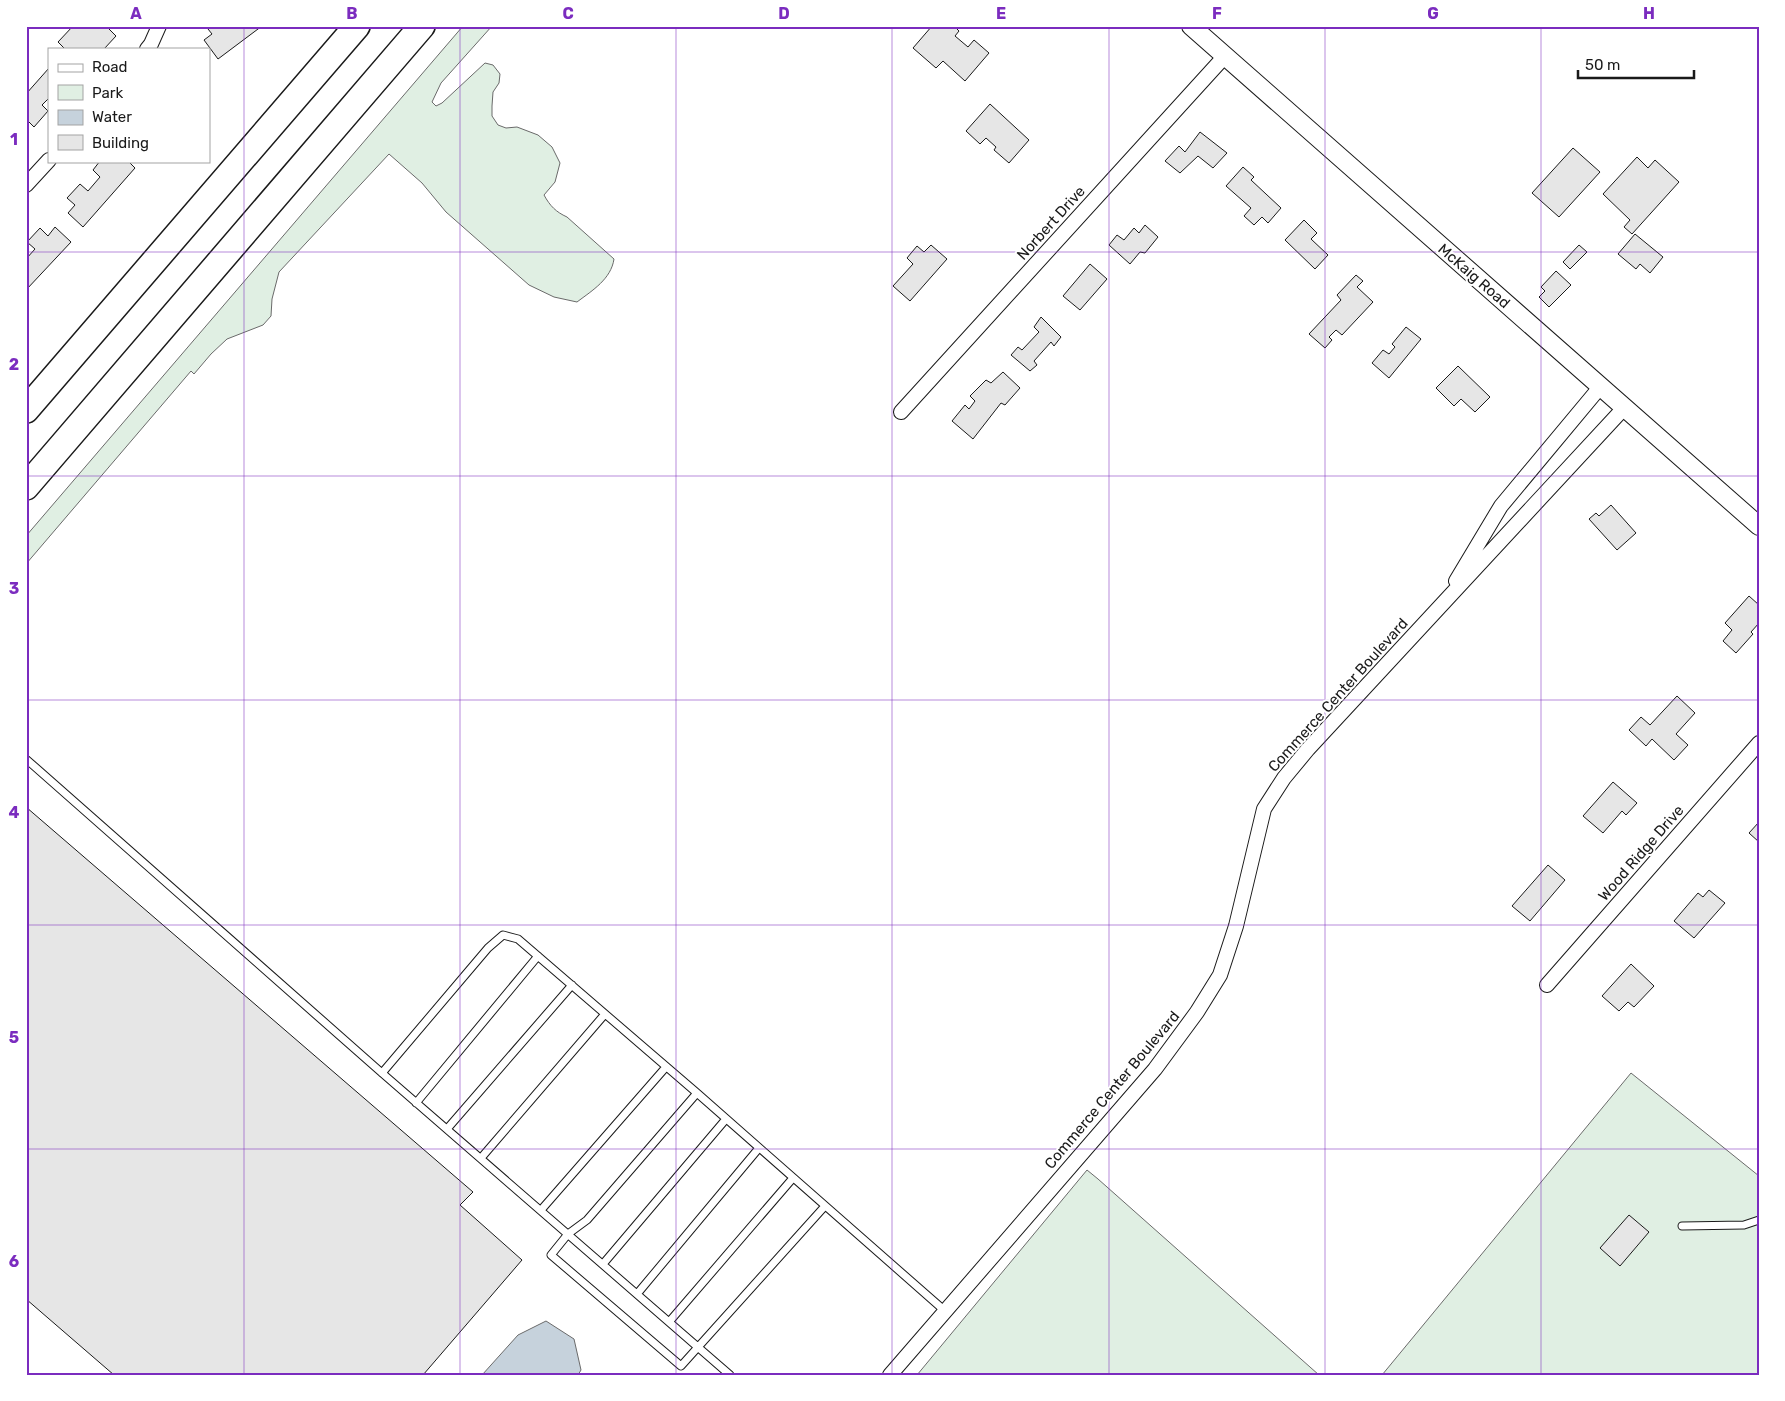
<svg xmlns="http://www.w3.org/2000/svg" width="1785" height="1401" font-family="Rubik,sans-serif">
	<rect width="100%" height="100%" fill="#fff"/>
	<!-- green -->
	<path fill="#e0efe3" stroke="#6a6a6a" d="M463,26H492L441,83L432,102L436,106L442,103L485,63L493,65L500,74L499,83L493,92L492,106V116L498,125L506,128L517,127L538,135L552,147L560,163L555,182L544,195C550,206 556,212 567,217L614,259C611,279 593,290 577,302L554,297L529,285L446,212L422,183L389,154L279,272L272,299L271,316L263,325L227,339L211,354L194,374L191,371L26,564V536Z
		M1631,1073L1759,1176V1375H1382Z
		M1087,1170L1098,1179L1319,1375H917Z"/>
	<!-- water -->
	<path fill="#c6d2dc" stroke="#6a6a6a" d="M546,1321L574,1339L581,1370L578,1375H482L518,1335Z"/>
	<!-- building -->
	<path fill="#e6e6e6" stroke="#1a1a1a" d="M73,26H106L116,36L104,49H65L58,42Z
		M211,26H262L218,59L204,40L212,34L208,29Z
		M932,26H954L959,31L955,36L968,47L974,40L989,53L965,81L943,61L936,68L913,48Z
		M49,68V98L42,105L48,111L34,127L28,121L26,123V94Z
		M990,104L1029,140L1009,163L994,150L996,147L986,138L980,144L966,131Z
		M1200,132L1227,153L1213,168L1198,156L1180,173L1165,161L1179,146L1185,152Z
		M1573,148L1600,172L1559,217L1532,193Z
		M1637,157L1648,168L1655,160L1679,182L1632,234L1624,227L1630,220L1603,194Z
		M100,161H128L135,168L83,227L68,213L75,205L67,198L80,184L88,191L100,177L93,170Z
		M1243,167L1254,177L1251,180L1281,208L1268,223L1262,217L1254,225L1244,216L1251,208L1226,186Z
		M1304,220L1317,233L1311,239L1328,255L1315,269L1285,240Z
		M1145,225L1158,237L1145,253L1140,252L1130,264L1109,245L1117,235L1124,240L1134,228L1139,233Z
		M55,227L71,242L26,290V259L35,249L27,242L40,228L48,236Z
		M1635,234L1663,257L1650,273L1640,264L1636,269L1618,254Z
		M931,245L947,259L910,301L893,286L913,264L907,258L917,246L924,252Z
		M1579,245L1587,252L1570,269L1563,262Z
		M1090,264L1107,279L1080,310L1063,296Z
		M1556,271L1571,285L1549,307L1539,297L1545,291L1541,287Z
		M1356,275L1363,281L1357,287L1373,302L1342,335L1336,330L1329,337L1332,340L1325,348L1309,334L1341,300L1337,295Z
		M1041,317L1061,337L1054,346L1051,342L1034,361L1037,365L1030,371L1011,355L1018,347L1022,350L1039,332L1034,327Z
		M1406,327L1421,339L1389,378L1372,363L1383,350L1389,354L1395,347L1392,344Z
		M1458,366L1490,397L1475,412L1461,399L1454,406L1436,388Z
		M1003,372L1020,388L1005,405L1001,403L973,439L952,421L965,405L969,409L975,401L970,396L986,380L991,383Z
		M1611,505L1636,533L1617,550L1589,519L1596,513L1599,516Z
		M1749,596L1759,605V623L1751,632L1753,634L1736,653L1723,641L1732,630L1725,623Z
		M1677,696L1695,713L1676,734L1688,745L1674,760L1652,739L1646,746L1629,730L1641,717L1650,725Z
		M1613,782L1637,803L1626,815L1622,811L1603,833L1583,816Z
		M26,807L473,1192L460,1205L522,1260L423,1375H114L26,1299Z
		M1759,822V842L1749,833Z
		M1548,865L1565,880L1530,921L1512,906Z
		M1709,890L1725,903L1694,938L1674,921L1698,893L1703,897Z
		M1631,964L1654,986L1634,1007L1628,1002L1619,1011L1602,996Z
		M1629,1215L1649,1232L1620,1266L1600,1248Z"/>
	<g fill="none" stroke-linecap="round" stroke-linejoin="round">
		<!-- service casing -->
		<g stroke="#1a1a1a" stroke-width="9">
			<path id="service" d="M26,759L382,1073L730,1375
				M382,1073L488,948L503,935L518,939L697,1093L945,1311
				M697,1093L587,1220L568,1234L551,1255L681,1366L825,1206
				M416,1103L538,956
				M447,1129L572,985
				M481,1158L605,1014
				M541,1210L666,1067
				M1682,1226L1744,1225L1759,1220
				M603,1264L726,1119
				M637,1294L759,1148
				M669,1322L793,1178"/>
		</g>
		<!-- minor casing -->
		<g stroke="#1a1a1a" stroke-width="16">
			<path id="minor" d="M147,49L151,44L159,26
				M26,185L49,160
				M901,412L1225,56
				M1456,581L1501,506L1601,386
				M1547,985L1759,743
				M890,1375L1155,1069L1197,1012L1220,975L1236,926L1264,809L1284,778L1308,749L1624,408"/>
		</g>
		<!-- tertiary casing -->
		<g stroke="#1a1a1a" stroke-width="20">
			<path id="tertiary" d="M1191,26L1759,526"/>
		</g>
		<!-- motorway casing -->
		<g stroke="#1a1a1a" stroke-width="28">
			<path id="motorway" d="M26,410L357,26
				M26,487L422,26"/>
		</g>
		<!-- service -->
		<use href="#service" stroke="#fff" stroke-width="7"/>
		<!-- minor -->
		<use href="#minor" stroke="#fff" stroke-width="14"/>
		<!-- tertiary -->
		<use href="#tertiary" stroke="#fff" stroke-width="18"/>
		<!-- motorway -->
		<use href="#motorway" stroke="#fff" stroke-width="25"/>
	</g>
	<!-- grid -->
	<path fill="none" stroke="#7b2cbf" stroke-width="1" stroke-opacity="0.55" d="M244,26V1375M460,26V1375M676,26V1375M892,26V1375M1109,26V1375M1325,26V1375M1541,26V1375M26,252H1759M26,476H1759M26,700H1759M26,925H1759M26,1149H1759"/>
	<g text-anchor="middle" stroke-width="4" stroke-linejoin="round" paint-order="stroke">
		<!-- street labels -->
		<g font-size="15" fill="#1a1a1a" stroke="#fff">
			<text transform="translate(1051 223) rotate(-48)" y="5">Norbert Drive</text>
			<text transform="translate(1474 276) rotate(41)" y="5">McKaig Road</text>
			<text transform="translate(1338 695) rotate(-48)" y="5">Commerce Center Boulevard</text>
			<text transform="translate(1641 853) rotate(-49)" y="5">Wood Ridge Drive</text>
			<text transform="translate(1112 1090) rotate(-50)" y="5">Commerce Center Boulevard</text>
		</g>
	</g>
	<!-- border -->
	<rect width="1785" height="1401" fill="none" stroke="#ffffff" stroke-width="55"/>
	<!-- legend -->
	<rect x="48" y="48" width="162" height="115" fill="#ffffff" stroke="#a3a3a3"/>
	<rect x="58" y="64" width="25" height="8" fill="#ffffff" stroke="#a3a3a3"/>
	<text x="92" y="72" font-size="15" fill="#1a1a1a">Road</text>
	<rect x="58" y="85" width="25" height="15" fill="#e0efe3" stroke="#a3a3a3"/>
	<text x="92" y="98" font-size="15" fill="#1a1a1a">Park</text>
	<rect x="58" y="110" width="25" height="15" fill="#c6d2dc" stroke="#a3a3a3"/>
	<text x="92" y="122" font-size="15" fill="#1a1a1a">Water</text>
	<rect x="58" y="135" width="25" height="15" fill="#e6e6e6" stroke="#a3a3a3"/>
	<text x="92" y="148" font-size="15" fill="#1a1a1a">Building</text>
	<!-- scale -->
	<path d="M1578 70v8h116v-8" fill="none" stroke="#1a1a1a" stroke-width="2.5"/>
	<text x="1585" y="70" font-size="15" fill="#1a1a1a" stroke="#ffffff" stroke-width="4" paint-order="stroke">50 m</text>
	<rect x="28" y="28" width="1730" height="1346" fill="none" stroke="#7b2cbf" stroke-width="2"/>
	<g font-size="16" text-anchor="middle" font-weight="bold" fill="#7b2cbf">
		<text x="136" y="19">A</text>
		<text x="352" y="19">B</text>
		<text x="568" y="19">C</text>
		<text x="784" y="19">D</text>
		<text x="1001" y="19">E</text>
		<text x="1217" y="19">F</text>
		<text x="1433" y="19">G</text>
		<text x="1649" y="19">H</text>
		<text x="14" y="145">1</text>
		<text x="14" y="370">2</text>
		<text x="14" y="594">3</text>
		<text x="14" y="818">4</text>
		<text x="14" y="1043">5</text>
		<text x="14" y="1267">6</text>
	</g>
</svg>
